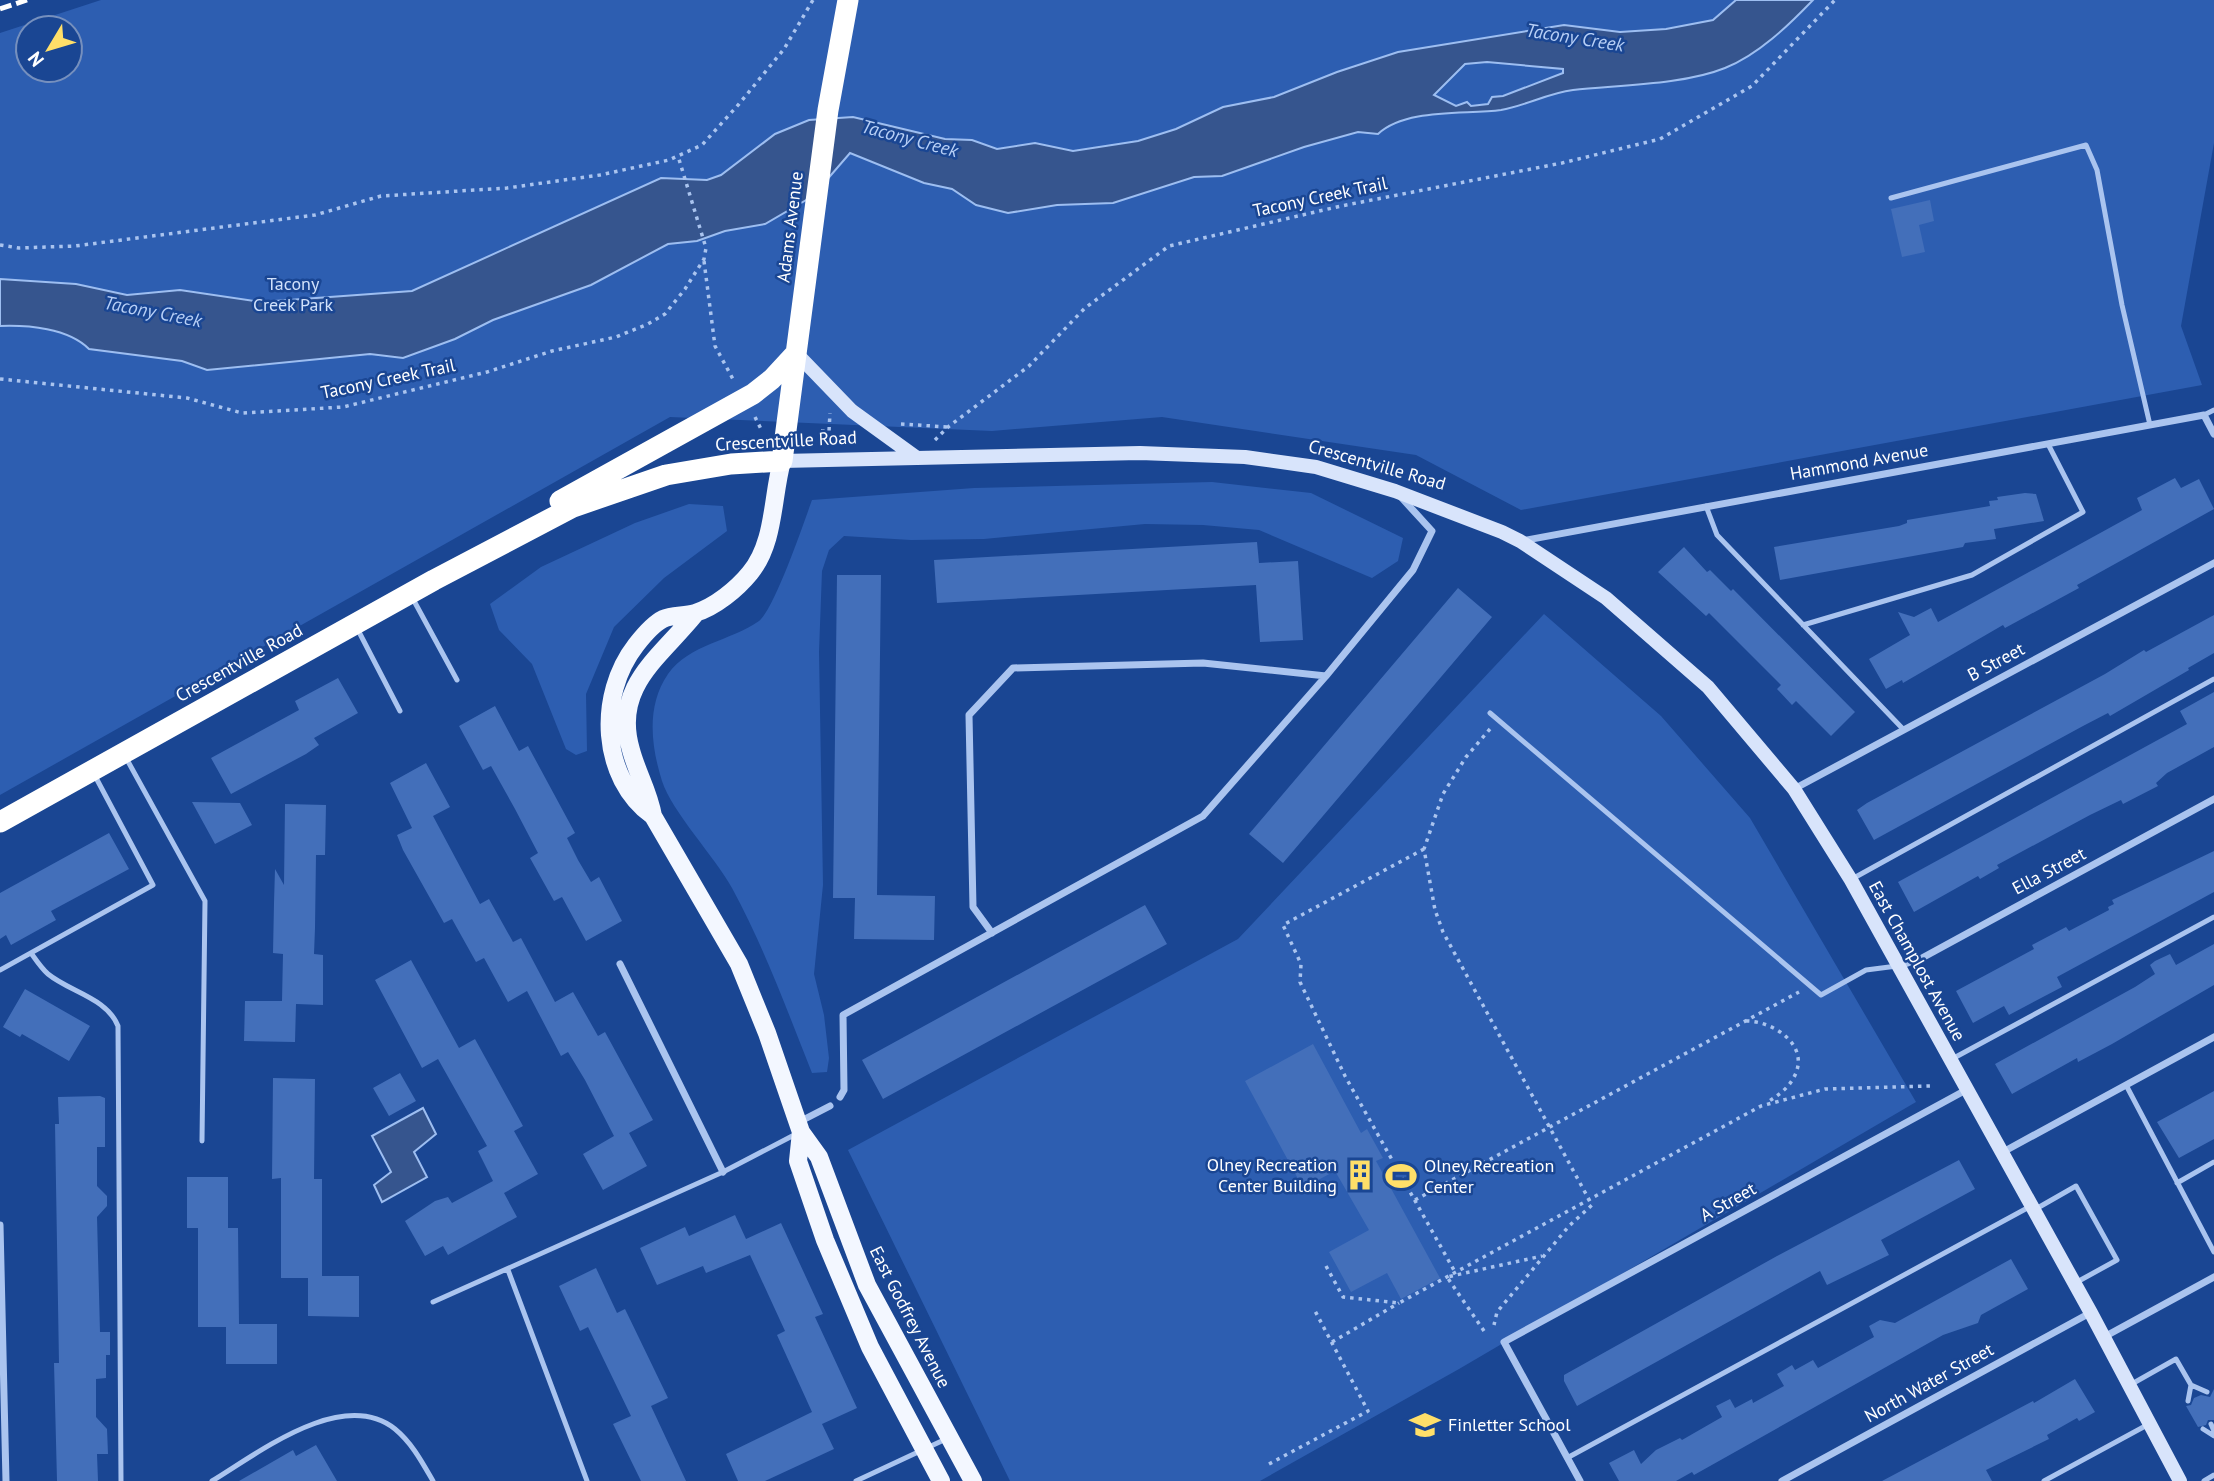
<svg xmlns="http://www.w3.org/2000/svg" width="2214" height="1481" font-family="'PT Sans',sans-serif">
	<rect width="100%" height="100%" fill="#1a4693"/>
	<!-- green -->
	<path fill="#2d5eb1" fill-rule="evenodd" d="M101,0H2214V143L2181,326L2202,385L1521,510L1416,455L1162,417L992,431L670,417L0,795V33ZM28,28H70V70H28Z
		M1212,482L1311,493L1403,538L1398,561L1372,578L1259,530L1203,525L1145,524L984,539L911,540L844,536L829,550L822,571L819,652L823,885L814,974L824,1015L829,1058L827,1072L812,1073C787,1010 764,947 732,888C715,857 672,812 662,781C651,746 646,706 668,674C689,644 731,641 759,621C775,608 804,522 812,500L974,488Z
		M689,504L723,506L727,531L664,578L614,627L586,694L587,751L576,755L566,749L532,664L499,630L490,604L541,567L635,523Z
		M1544,614L1661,716L1750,818L1916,1102L1459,1369L1260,1481H1010L848,1150L1238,939Z"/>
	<!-- water -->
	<path fill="#36558e" stroke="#9dbef1" stroke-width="2" fill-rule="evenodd" d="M1736,0H1813C1789,25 1758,55 1725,68C1683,85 1618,85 1573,90C1548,93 1525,106 1501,110C1465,115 1406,108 1378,134L1358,132L1304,147L1222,176L1194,177L1113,203L1057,205L1008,213L976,205L952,189L924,183L850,153L813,196L765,224L725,231L697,241L668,244L591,285L493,320L455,339L403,358L370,354L207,370L182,361L89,349C68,328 28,325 0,326V279L76,284L127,295L180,290L261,302L412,291L661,178L707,180L721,175L775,134L809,120L853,117L945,139L972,140L997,149L1035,143L1073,151L1138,141L1176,129L1223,107L1274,97L1337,72L1398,52L1564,25L1620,32L1666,29L1713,20ZM1487,62L1563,69V73L1503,96L1492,97L1488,104L1471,106L1467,102L1456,106L1434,95L1465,64Z
		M423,1108L436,1134L414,1152L427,1177L382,1202L374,1185L391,1172L372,1136Z"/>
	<!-- building -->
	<path fill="#436fba" d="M1930,200L1934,221L1919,225L1925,252L1902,257L1891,209Z
		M2175,478L2181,488L2199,479L2214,509L2077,585L2079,588L2005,628L2003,625L1903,683L1902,680L1886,689L1869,659L1910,635L1898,612L1914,617L1931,608L1938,622L2142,510L2137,498Z
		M2025,493L2036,494L2044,521L1994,529L1996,539L1965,543L1963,547L1780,580L1774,547L1899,526L1907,523V520L1990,506L1989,501L1998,500L1997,497Z
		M1257,542L1259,563L1298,561L1303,640L1260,642L1256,585L937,603L934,560Z
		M1684,547L1707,572L1710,570L1731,591L1733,589L1855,712L1831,736L1796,701L1792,705L1777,689L1781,685L1709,613L1706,616L1658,572Z
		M837,575H881L877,895L935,896L934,940L854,939L855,898H833Z
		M1458,588L1492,617L1283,863L1249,834Z
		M2214,615V653L2188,668L2189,670L2110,716L2108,713L2083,726L1874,840L1857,810L1867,803L2105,674L2144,650L2146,652Z
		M338,678L358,713L314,738L319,745L306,754L231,794L211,758L299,710L295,701Z
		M2214,692V747L2167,773L2156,783L2158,786L2123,804L2121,800L2090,815L1997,865L1999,868L1980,879L1978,876L1914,912L1898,882L2187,724L2180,711Z
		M495,706L519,751L528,746L575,833L567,838L578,860L591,882L599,877L622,921L586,941L562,897L554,901L530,858L538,853L515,809L491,766L483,770L459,726Z
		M426,763L450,807L433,816L480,904L489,899L513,942L521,938L555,1002L573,992L598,1036L605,1032L653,1120L629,1133L647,1166L603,1190L583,1154L614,1136L585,1080L568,1052L561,1056L527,991L508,1002L484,958L476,962L452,919L444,923L403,850L397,835L412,828L390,783Z
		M192,802L240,803L252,825L215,844Z
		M285,804L326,805L325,855H316L315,928L314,954L323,955V1005L296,1004L295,1042L244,1041L245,1001H282L283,954L273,953L274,903L275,869L284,885Z
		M109,833L129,869L51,911L56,920L11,945L6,935L0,939V893Z
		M2214,851V892L2057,977L2062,987L2009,1015L2004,1006L1973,1023L1956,991L2034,949L2032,945L2066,927L2069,931L2109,910L2108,907L2114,904L2112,900Z
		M1145,905L1167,944L883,1099L862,1060Z
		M2214,944V985L2112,1044L2078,1062L2077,1058L2012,1094L1995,1064L2135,987L2155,974L2150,965L2155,961L2170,954L2176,965Z
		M411,960L459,1048L475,1039L523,1126L514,1131L538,1174L504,1193L517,1217L448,1255L443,1246L425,1256L405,1221L435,1201L448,1197L452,1203L493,1181L478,1151L487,1146L438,1059L422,1068L375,980Z
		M25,989L90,1026L69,1061L22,1034L20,1037L3,1027Z
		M1313,1044L1361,1133L1367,1129L1383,1158L1376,1161L1440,1278L1401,1299L1387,1273L1351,1292L1329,1252L1369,1230L1335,1171L1303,1188L1245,1081Z
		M400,1073L416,1101L389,1116L373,1088Z
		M273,1078L315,1079L314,1179H322V1276H359V1317L308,1316V1278H281V1178L272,1179Z
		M2214,1091V1139L2179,1158L2157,1122Z
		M100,1096L105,1098V1147H97V1186L107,1196V1206L97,1217L100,1332H110V1355H106V1378L96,1379V1417L107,1429L108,1454H97L98,1481H57L54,1363H59L55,1124H59L58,1097Z
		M1959,1160L1975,1189L1881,1240L1889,1255L1827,1285L1820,1271L1577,1406L1564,1381V1375L1777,1256Z
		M187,1177H228V1228H238L239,1324H277V1364H226V1327H198V1228H187Z
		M735,1215L746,1239L781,1223L823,1314L815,1317L857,1408L822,1424L834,1449L765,1481H738L726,1454L812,1412L777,1335L785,1331L750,1255L706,1273L703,1266L657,1285L640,1248L685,1227L689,1236Z
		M2011,1259L2028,1289L1981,1315L1978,1323L1943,1335L1694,1475L1692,1472L1676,1481H1619L1609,1463L1634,1450L1641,1464L1656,1450L1680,1438L1682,1440L1722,1417L1716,1406L1730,1399L1735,1408L1752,1399L1753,1403L1784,1386L1777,1374L1792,1365L1795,1370L1813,1360L1818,1368L1874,1337L1869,1326L1880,1320L1895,1323Z
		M596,1268L617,1313L625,1309L668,1398L651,1406L686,1481H641L613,1424L631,1416L588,1327L580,1331L559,1286Z
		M2075,1379L2095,1412L2079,1421L2077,1418L2047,1435L2049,1439L1986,1470L1992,1481H1882L2033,1401L2034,1403Z
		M2214,1389V1420H2208L2206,1425L2198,1427L2186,1406L2191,1405L2194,1398L2201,1395L2210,1397Z
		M316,1445L337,1481H239L293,1450L296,1456Z"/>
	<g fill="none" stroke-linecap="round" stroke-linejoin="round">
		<!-- path -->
		<path stroke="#aac4ef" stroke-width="3.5" stroke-dasharray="3.5 5" stroke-linecap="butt" d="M0,245L19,248L75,246L315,215L381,196L507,188L600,175L669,160L702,145L739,104L784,49L813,0
			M704,261L715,346L734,381
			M0,379L187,398L242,413L343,407L487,372L552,351L616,337L648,324L665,314L685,289L704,259L706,248L678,156
			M755,417L762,431
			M901,424L948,427
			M821,431H829L830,413
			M935,440L948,427L1029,366L1085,308L1169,246L1341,206L1562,163L1660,139L1752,86L1835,0
			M1490,729L1466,757L1443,794L1424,849L1435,910L1443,932L1592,1205L1569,1226L1497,1312L1494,1325
			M1424,849L1283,925L1301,964L1300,982L1345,1076L1455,1272
			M1746,1021C1774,1021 1811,1046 1794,1077C1788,1089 1777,1096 1766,1103
			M1415,1200L1799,992
			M1326,1266L1343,1297L1399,1303L1761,1106L1825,1089L1930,1086
			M1484,1331L1447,1277L1542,1256
			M1332,1342L1399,1303
			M1269,1464L1368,1411L1314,1309"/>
		<!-- lane -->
		<path stroke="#aac4ef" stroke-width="5" d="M1891,198L2086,145L2097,170L2122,305L2150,425
			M2204,415L2214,410
			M1706,506L1717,535L1903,729
			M413,599L457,680
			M1803,625L1972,575L2083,512L2048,444
			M358,630L400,711
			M1490,713L1821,995L1866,970L1897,966
			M125,756L205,901L202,1141
			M1852,879L2214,679
			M31,953C36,960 42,969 48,974C70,992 107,998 118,1026L121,1481
			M0,970L153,885L94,774
			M1952,1059L2214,917
			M2126,1085L2214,1252
			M2177,1183L2214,1162
			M2034,1210L2076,1186L2117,1260L2077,1282
			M508,1270L587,1481
			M433,1302L723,1172L798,1133
			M2130,1385L2176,1359L2191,1385L2188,1401
			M2191,1385L2207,1392
			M2211,1424L2214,1431
			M2203,1429L2214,1436
			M1567,1458L2031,1206
			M212,1481C257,1454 342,1387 395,1429C412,1443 422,1462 433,1481
			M856,1481L946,1439
			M2044,1481L2149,1424
			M2204,1481L2214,1475"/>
		<!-- street -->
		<path stroke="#aac4ef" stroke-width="7" d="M1521,541L2204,415L2214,434
			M1794,789L2214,563
			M992,933L973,907L969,715L1013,668L1203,663L1326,676
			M620,964L723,1172
			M1899,966L1922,958L2214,799
			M840,1097L844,1090L843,1015L1203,816L1326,676L1413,570L1432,531L1400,496
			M799,1122L830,1106
			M2003,1152L2214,1037
			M0,1225L6,1481
			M2104,1337L2214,1277
			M1580,1481L1504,1342L1966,1090
			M1782,1481L2090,1313"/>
		<!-- secondary -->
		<path stroke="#d8e4fb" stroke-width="14" d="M796,353L852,411L917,458
			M782,461L1140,453L1245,457L1316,467L1395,491L1502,532L1520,541L1606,598L1708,687L1794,789L1851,880L2091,1313L2180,1481"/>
		<!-- primary -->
		<path stroke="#f3f7ff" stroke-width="18" d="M696,613C661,657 612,686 631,750C637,773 649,792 653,816L739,964L767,1033L801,1132L819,1157L867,1285L973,1481
			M653,816C600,778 597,695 636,645C643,636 653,624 663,619C672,615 685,616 695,613C715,607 737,589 750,573C775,543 772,497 782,461
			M801,1132L798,1161L825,1240L870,1347L941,1481"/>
		<!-- highway -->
		<path stroke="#fff" stroke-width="21" d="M560,501L753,394L772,379L796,353
			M0,822L434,580L573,507L666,475L731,464L782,461L828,110L848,0"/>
		<!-- rail -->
		<path stroke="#fff" stroke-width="5" stroke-dasharray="12 5" stroke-linecap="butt" d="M0,9L27,0"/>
	</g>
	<!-- icons -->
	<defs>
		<g id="building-bare" transform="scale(2.415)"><path d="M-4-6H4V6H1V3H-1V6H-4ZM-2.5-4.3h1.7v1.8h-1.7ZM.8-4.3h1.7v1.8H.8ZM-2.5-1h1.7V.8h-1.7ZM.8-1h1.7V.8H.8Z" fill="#ffdf69" stroke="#1a4693" stroke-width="2.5" paint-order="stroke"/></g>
		<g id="stadium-bare" transform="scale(2.415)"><path d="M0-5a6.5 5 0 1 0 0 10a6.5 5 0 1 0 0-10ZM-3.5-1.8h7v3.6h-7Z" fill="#ffdf69" stroke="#1a4693" stroke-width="2.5" paint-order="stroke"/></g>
		<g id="school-bare" transform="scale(2.415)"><path d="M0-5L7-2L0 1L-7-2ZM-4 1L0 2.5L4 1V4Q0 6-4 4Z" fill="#ffdf69" stroke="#1a4693" stroke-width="2.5" paint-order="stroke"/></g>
	</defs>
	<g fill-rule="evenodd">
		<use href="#building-bare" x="1360" y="1175"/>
		<use href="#stadium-bare" x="1401" y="1176"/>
		<use href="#school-bare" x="1425" y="1425"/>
	</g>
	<g text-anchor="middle" stroke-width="5" stroke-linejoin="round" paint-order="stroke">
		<!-- street labels -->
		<g font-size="18" fill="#fff" stroke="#1a4693">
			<text transform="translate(1320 197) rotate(-12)" y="6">Tacony Creek Trail</text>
			<text transform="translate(790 227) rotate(-83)" y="6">Adams Avenue</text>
			<text transform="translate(388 379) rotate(-12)" y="6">Tacony Creek Trail</text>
			<text transform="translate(786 441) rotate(-3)" y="6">Crescentville Road</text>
			<text transform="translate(1859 462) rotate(-10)" y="6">Hammond Avenue</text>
			<text transform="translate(1377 465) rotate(16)" y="6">Crescentville Road</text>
			<text transform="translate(1996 662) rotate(-28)" y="6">B Street</text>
			<text transform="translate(239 663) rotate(-29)" y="6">Crescentville Road</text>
			<text transform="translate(2049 871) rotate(-28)" y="6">Ella Street</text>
			<text transform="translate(1917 961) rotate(61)" y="6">East Champlost Avenue</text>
			<text transform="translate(1728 1202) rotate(-29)" y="6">A Street</text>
			<text transform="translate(910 1317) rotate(63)" y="6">East Godfrey Avenue</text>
			<text transform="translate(1929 1383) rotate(-29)" y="6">North Water Street</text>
		</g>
		<!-- park labels -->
		<g font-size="18" fill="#d1e1fb" stroke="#1a4693">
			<text x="293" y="290">Tacony<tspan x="293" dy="21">Creek Park</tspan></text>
		</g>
		<!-- poi labels -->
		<g font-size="18" fill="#fff" stroke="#1a4693" text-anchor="start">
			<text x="1337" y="1171" text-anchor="end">Olney Recreation<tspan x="1337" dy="21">Center Building</tspan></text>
			<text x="1424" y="1172">Olney Recreation<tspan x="1424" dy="21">Center</tspan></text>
			<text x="1448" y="1431">Finletter School</text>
		</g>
		<!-- water labels -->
		<g font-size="19" font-style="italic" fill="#b7cff6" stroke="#1a4693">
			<text transform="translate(1575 37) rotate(9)" y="7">Tacony Creek</text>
			<text transform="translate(910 138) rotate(15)" y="7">Tacony Creek</text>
			<text transform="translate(153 311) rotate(11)" y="7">Tacony Creek</text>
		</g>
	</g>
	<!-- north arrow -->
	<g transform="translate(49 49) rotate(232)"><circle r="33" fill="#1a4693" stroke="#7690be" stroke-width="2"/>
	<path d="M0-5L12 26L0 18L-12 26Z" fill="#ffdf69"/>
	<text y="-10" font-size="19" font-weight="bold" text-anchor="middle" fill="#ffffff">N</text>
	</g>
</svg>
